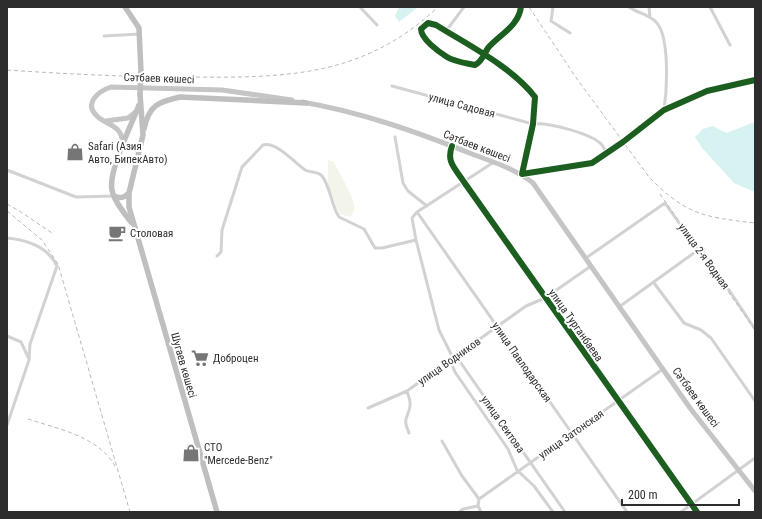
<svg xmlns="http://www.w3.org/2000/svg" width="762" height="519" font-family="'Roboto Condensed',sans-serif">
	<rect width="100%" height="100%" fill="#fff"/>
	<!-- green -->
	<path fill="#f4f5ea" d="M328,160L334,162L351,195L355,208L351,217L339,214L328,186Z"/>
	<!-- water -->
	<path fill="#d6f2f1" d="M399,7H418L399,22L395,16Z
		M755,122V192L734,183L703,149L695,137L703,129L713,126L726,133Z"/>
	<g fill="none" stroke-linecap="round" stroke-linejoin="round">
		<!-- street -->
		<path stroke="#d2d2d2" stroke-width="3" d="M360,7L377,25
			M521,7C518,27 500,34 488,48C484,54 482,62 475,65C466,63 455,62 447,57C439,52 421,39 421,29L428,23L436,25C468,45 512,67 535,97L533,124L522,174L592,163L623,142L664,110L707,91L755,80
			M553,7L551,21L570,33
			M629,7C637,13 649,14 656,22C670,36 667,90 664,110
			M649,7L650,17
			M710,7L730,45
			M446,31L464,7
			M104,36L140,34
			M392,86L533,124C548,122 593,134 602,145C604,147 605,151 606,154
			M395,137L403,183L408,191L427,206
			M452,146C446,162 455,168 464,182L697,512
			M7,170L76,197L114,196
			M417,212L627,512
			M7,238C28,240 48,247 57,266L30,344L29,360L7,425
			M217,256L221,252L222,230L242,167L263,145C276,141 295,163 305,170C311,173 318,171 322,176C331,188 331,205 339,217L364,229L375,248H382L416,240
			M586,258L665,203L698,250L701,248L755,329
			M654,283L684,323L701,330L711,338L755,401
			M619,307L698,250
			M7,336L21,342L29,359
			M456,356L565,512
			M453,358L439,330L416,240L412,218L417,212L494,162
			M450,360L455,372L508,449L517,470L534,486L553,512
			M407,391C408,395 411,401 410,406C408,420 402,416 409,433
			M368,408L407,391L526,306L545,298L591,266
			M442,441L462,476L479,499L478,506L481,512
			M479,499L663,369
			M459,512L463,509L478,506
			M681,512L755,458"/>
		<!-- primary -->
		<path stroke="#c5c5c5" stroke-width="5" d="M302,102C361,112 417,132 472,154C493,162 516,169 533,183L690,408L755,491
			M106,121L128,118L137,111
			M122,145C123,139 122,135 118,130C112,124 103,122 97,116C83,103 99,91 111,87L222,90L292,100"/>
		<!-- highway -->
		<path stroke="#bfbfbf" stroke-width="5.5" d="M125,7L139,28L141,72
			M140,94L143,135L129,193V207L217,512
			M144,129C149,105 158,102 180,97L306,103
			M114,196C120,199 124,198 129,193
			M131,222C124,213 114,201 112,190C108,171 132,124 139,105"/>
		<!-- rail -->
		<path stroke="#b9b9b9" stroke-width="1" stroke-dasharray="4 3" stroke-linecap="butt" d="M529,7L577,79L649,177C686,215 704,217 755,223
			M7,70C67,74 126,77 186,77C283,78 363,78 438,7
			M660,194L755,330
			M7,204L21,212L52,233
			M7,211L42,240L58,264L130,512
			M28,419C58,429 98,436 115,466"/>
		<!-- highway-bridge -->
		<path stroke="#bfbfbf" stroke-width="5.5" d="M140,94L141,72"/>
		<!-- cycleway casing -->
		<g stroke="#fff" stroke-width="8">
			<path id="cycleway" d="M521,7C518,27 500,34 488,48C484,54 482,62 475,65C466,63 455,62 447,57C439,52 421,39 421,29L428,23L436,25C468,45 512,67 535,97L533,124L522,174L592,163L623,142L664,110L707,91L755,80
				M452,146C446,162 455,168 464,182L697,512"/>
		</g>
		<!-- cycleway -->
		<use href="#cycleway" stroke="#1b5e20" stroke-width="6"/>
	</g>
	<!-- icons -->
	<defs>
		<g id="shop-bare" transform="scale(1.38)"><path d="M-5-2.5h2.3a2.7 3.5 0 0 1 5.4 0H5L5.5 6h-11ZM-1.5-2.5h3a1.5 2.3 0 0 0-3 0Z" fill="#767676" stroke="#fff" stroke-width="2.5" paint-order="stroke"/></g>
		<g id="cafe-bare" transform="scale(1.38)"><path d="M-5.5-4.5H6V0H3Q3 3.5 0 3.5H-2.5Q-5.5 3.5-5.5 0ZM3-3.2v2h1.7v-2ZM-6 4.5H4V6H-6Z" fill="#767676" stroke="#fff" stroke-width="2.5" paint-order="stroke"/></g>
		<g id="supermarket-bare" transform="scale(1.38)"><path d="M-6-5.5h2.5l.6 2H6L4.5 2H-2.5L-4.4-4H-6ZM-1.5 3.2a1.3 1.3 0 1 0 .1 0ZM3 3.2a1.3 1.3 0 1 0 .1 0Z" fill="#767676" stroke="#fff" stroke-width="2.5" paint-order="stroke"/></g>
	</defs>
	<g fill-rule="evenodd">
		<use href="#shop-bare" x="75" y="152"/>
		<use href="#cafe-bare" x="117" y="233"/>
		<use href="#supermarket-bare" x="200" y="358"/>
		<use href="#shop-bare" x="191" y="453"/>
	</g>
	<g text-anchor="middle" stroke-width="4" stroke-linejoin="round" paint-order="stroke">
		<!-- street labels -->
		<g font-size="11" fill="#2d2d2d" stroke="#fff">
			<text transform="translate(159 78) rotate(2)" y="4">Сәтбаев көшесі</text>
			<text transform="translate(462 105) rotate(15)" y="4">улица Садовая</text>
			<text transform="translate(477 146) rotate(21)" y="4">Сәтбаев көшесі</text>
			<text transform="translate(704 256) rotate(54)" y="4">улица 2-я Водная</text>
			<text transform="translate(576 325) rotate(55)" y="4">улица Турганбаева</text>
			<text transform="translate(449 361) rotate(-35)" y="4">улица Водников</text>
			<text transform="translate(522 362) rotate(55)" y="4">улица Павлодарская</text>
			<text transform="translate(184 365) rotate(74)" y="4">Шугаев көшесі</text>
			<text transform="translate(696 397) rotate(54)" y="4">Сәтбаев көшесі</text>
			<text transform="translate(503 424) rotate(55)" y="4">улица Сеитова</text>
			<text transform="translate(571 434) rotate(-35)" y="4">улица Затонская</text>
		</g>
		<!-- poi labels -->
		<g font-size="11" fill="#2d2d2d" stroke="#fff" text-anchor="start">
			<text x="88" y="150">Safari (Азия<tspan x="88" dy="13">Авто, БипекАвто)</tspan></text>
			<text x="130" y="237">Столовая</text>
			<text x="213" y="362">Доброцен</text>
			<text x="204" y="451">СТО<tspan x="204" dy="13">"Mercede-Benz"</tspan></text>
		</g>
	</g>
	<!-- border -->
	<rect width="762" height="519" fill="none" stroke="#2d2d2d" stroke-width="16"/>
	<!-- scale -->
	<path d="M622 499v6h117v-6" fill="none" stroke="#2d2d2d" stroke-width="2"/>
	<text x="628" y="499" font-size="12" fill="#2d2d2d" stroke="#ffffff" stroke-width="3" paint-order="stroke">200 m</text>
</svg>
